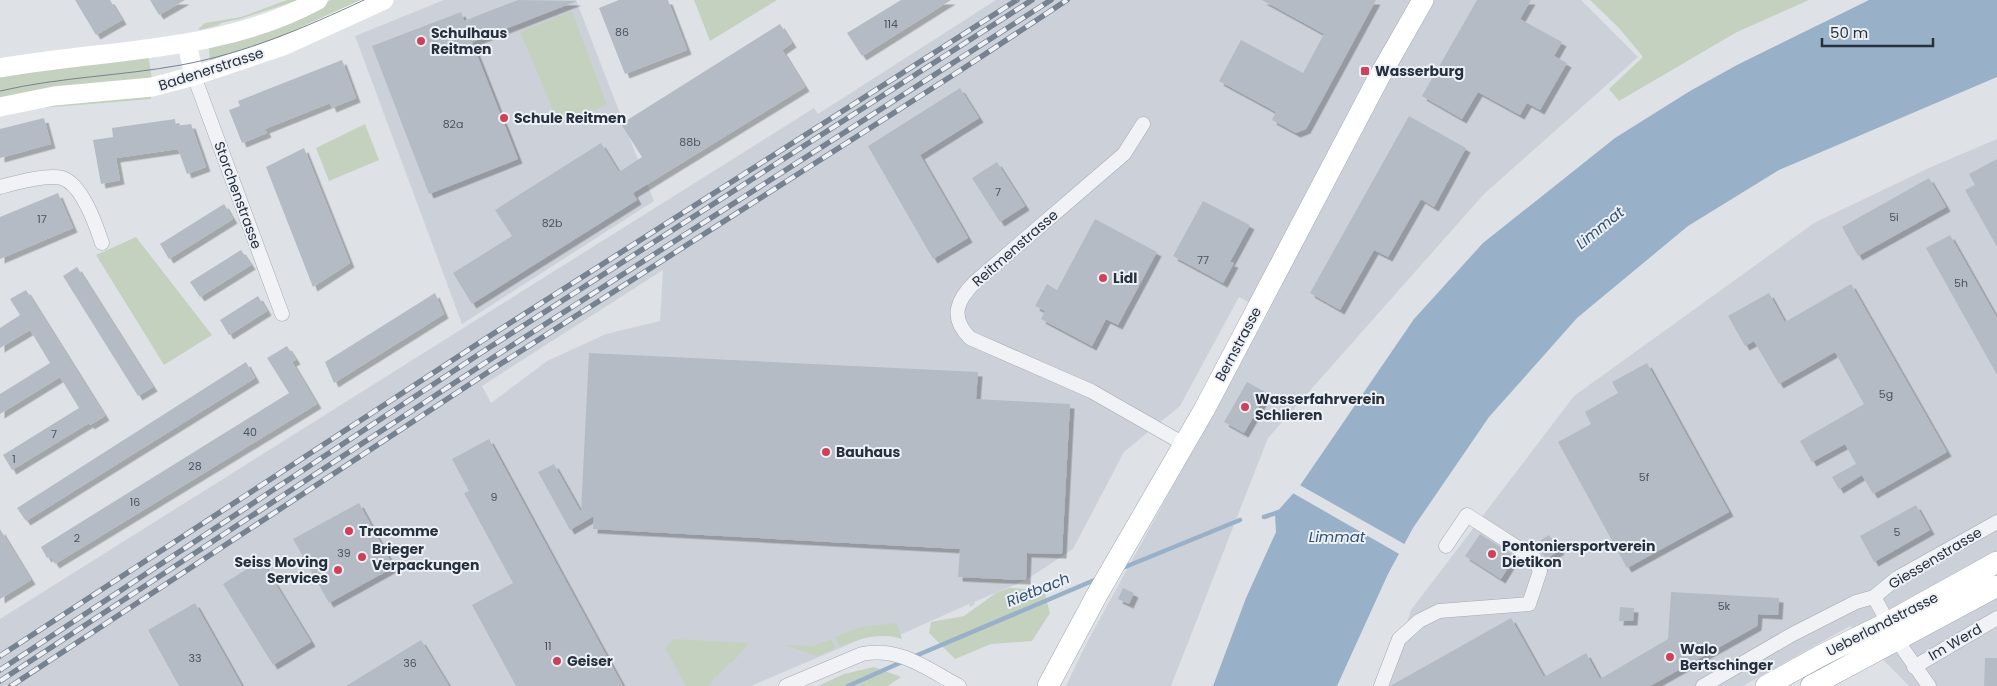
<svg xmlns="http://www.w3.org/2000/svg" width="1997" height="686" font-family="Poppins,sans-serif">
	<defs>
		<filter id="shadow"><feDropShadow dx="4.5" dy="4.5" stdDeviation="0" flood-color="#0004"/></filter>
	</defs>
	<rect width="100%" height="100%" fill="#dee2e7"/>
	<!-- built -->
	<path fill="#ccd1d9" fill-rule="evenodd" d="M444,0H576L654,201L462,324L355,36Z
		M996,0H1581L1638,57L1484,194L1268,438L1171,686H1066L1086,644L1268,313L1239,297L1180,406L1124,452L1073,549L1026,580L974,602L975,604L970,607L969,604L902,634L868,636L751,686H0V619L814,108L818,114ZM663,270L660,321L606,334L547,361L491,403L482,386Z
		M1997,139V686H1909L1850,626L1743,686H1387L1411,610L1574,396L1814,223L1931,167Z"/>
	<!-- green -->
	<path fill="#c4d1bf" d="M287,0H299L240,19L221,23L219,25L200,30L198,29L205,23L241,17Z
		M331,0H373L319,25L210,62L209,48L312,11Z
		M694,0H777L710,41Z
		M1590,0H1809L1737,32L1619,101L1609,89L1643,57L1619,28Z
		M572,11L607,105L559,124L520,32Z
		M148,54L152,79L0,101V74Z
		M151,96V99L30,109L28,105Z
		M365,124L379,160L329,181L316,148Z
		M136,237L212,335L164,365L96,255Z
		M1009,588L1044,590L1050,613L1032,641L991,644L955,659L929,633L931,622L964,616L996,593Z
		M897,623L902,639C881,632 859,638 840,647L835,637L860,627Z
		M673,639L749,643L732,663H729L717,677L715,676L709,686H686L665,648Z
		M831,639L835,648L817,656L785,645L813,646Z
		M874,667L901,677L888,686H818L844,674Z"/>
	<!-- water -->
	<path fill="#98b1c8" d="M1869,0H1997V77L1779,170L1688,226L1577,318L1489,417L1413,528L1388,574L1337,686H1213L1246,598L1276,532L1275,514L1299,487L1414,319L1483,243L1615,138L1690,91L1737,65Z"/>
	<!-- pier -->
	<path fill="#dee2e7" d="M1298,484L1406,545L1401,555L1291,492Z"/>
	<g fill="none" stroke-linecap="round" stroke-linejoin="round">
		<!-- stream -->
		<path stroke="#98b1c8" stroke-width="4.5" d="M1264,517L1279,512
			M1120,569L1240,520
			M913,657L1097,579
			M848,686L904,661"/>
	</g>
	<!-- building -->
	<path fill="#b5bbc4" filter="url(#shadow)" d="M75,0H110L122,20L96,35Z
		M150,0H185L159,15Z
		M518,0L577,1L472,42L518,159L429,194L372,46L461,12L464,21Z
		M619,0H668L687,50L625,74L599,8Z
		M901,0H951L862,56L847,33Z
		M1262,0H1376L1306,129L1296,133L1272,120L1276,112L1219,81L1241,40L1303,73L1324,34Z
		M1477,0H1531L1520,19L1562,42L1554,56L1567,63L1540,110L1527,103L1520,115L1478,92L1462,119L1422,96Z
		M780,24L792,43L782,50L805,87L633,193L637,200L472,304L453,273L512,236L495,210L601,143L619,172L642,157L621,124Z
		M342,60L356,98L332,108L330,103L265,129L267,133L242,143L229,110L240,106L238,101Z
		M960,88L979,118L920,155L968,238L933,259L868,146Z
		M1409,116L1466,148L1434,207L1421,199L1388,257L1374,250L1340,310L1310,293Z
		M44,118L51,144L0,158V129Z
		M175,119L176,126L191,124L206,167L187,174L178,149L116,158L120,180L101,184L93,140L113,137L112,128Z
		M304,148L350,263L313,287L266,167Z
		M1997,159V247L1965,190L1975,185L1969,174Z
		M997,162L1025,206L1000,222L972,178Z
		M1929,178L1946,207L1858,256L1842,227Z
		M58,193L73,228L0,259V217Z
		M1203,201L1250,225L1230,262L1234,263L1223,283L1173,256Z
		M224,204L233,219L169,259L160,244Z
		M1095,219L1157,252L1118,325L1106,319L1092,346L1041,319L1045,311L1035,306L1047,284L1057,290Z
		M1950,235L1997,318V375L1926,248Z
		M241,250L251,265L200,297L190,282Z
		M77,267L153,387L138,396L63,276Z
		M1851,284L1947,452L1873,494L1862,475L1839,489L1832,477L1856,464L1845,444L1812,462L1800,441L1864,404L1835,352L1779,384L1754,341L1745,346L1728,316L1769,293L1785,322Z
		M26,290L105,416L90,425L89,423L12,470L3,455L79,408L60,377L0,414V394L50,363L30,330L0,348V328L20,315L10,299Z
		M435,293L444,314L334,383L325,362Z
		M258,296L267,311L229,335L220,320Z
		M287,346L296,360L292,362L317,404L55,564L50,556L47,558L41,547L289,393L267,358Z
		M589,353L978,372L976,399L1070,404L1062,554L1027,553L1026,580L958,577L960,549L593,529L594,516L570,530L538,472L554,464L581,512Z
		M246,362L255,378L26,521L17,508Z
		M1647,363L1729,512L1627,568L1558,442L1591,424L1585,412L1618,393L1612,382Z
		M1247,382L1267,393L1244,433L1224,422Z
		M489,439L555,561L623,686H516L472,605L513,583L464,493L469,491L452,459Z
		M359,503L394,567L329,603L293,539Z
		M1916,505L1930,530L1874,562L1860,536Z
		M0,529L31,580L0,599Z
		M1480,534L1515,556L1501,579L1465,556Z
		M1549,535L1560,550L1546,559L1536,543Z
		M261,560L311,642L273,665L223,584Z
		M1123,588L1134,593L1129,604L1118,599Z
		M1671,592L1779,598L1778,615L1758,614L1757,626L1650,686H1390L1511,618L1544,677L1586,653L1600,679L1668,639Z
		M195,603L242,686H179L148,630Z
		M1620,607L1634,608L1633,621H1619Z
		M421,640L449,686H346Z
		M1985,658H1997V686H1984Z"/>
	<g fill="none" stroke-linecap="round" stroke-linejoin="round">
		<!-- street casing -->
		<g stroke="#a3a9b1" stroke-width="15">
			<path id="street" d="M194,76L282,314
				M1143,124L1124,154L975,282C957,300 949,317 970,338L1091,391L1184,444
				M0,187C15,183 47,174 62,178C82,184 96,225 102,243
				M1914,667L1997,618
				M786,686L862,654C899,646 927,669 959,686
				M1381,686L1399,639L1419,621L1439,611L1529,604L1540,571L1535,559L1467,515L1446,546
				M1703,686L1793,634L1856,602L1874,597
				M1929,686L1901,646L1874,597L1897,578L1997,522"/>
		</g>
		<!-- primary casing -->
		<g stroke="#9da7b3" stroke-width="22">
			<path id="primary" d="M1048,686L1098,593L1204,410L1378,79L1423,0
				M1766,686L1822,655L1887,623L1997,562
				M1811,686L1997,586"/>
		</g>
		<!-- street -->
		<use href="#street" stroke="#f0f2f6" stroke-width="14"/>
		<!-- secondary -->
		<path stroke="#fff" stroke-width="19" d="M187,43L194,76
			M0,68C105,49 222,53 318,0
			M0,107L54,96L152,87L194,76L283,46L384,0"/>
		<!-- primary -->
		<use href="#primary" stroke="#fff" stroke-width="21"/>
		<!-- tram -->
		<path stroke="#778291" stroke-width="1" d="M0,91C60,77 121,76 181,65C246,53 304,28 364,0"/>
		<!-- rail casing -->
		<g stroke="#778291" stroke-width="5.5">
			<path id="rail" d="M0,656L485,339L1017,0
				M0,670L490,347L1032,0
				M0,681L497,355L1051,0
				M11,686L502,363L961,70L1067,0"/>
		</g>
		<!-- rail -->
		<use href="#rail" stroke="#edf1f5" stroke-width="4" stroke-dasharray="11" stroke-linecap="butt"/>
	</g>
	<!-- markers -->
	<g fill="#cf405b" stroke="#edf1f5" stroke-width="2">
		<circle cx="421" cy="41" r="5"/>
		<rect x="1360" y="66" width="10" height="10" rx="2.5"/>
		<circle cx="504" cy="118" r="5"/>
		<circle cx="1103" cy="278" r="5"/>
		<circle cx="1245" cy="407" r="5"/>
		<circle cx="826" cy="452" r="5"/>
		<circle cx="349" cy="531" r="5"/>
		<circle cx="1492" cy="554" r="5"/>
		<circle cx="362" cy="557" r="5"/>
		<circle cx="338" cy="570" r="5"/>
		<circle cx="1670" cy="657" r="5"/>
		<circle cx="557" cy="661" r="5"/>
	</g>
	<g text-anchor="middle" stroke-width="4" stroke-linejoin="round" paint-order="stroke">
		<!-- number labels -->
		<g font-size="11" fill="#4a5360">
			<text x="891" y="28">114</text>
			<text x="622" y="36">86</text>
			<text x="453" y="128">82a</text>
			<text x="690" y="146">88b</text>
			<text x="998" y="196">7</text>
			<text x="1894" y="221">5i</text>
			<text x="42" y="223">17</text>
			<text x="552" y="227">82b</text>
			<text x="1203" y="264">77</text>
			<text x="1961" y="287">5h</text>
			<text x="1886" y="398">5g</text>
			<text x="250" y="436">40</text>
			<text x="54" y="438">7</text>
			<text x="14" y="463">1</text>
			<text x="195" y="470">28</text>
			<text x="1644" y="481">5f</text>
			<text x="494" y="501">9</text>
			<text x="135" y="506">16</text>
			<text x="1897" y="536">5</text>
			<text x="77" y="542">2</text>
			<text x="344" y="557">39</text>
			<text x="1724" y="610">5k</text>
			<text x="548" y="650">11</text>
			<text x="195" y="662">33</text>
			<text x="410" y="667">36</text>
		</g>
		<!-- poi labels -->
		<g font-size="14" font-weight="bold" fill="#27303e" stroke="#edf1f5" text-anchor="start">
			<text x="431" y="38">Schulhaus<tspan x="431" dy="16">Reitmen</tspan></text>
			<text x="1375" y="76">Wasserburg</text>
			<text x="514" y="123">Schule Reitmen</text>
			<text x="1113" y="283">Lidl</text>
			<text x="1255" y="404">Wasserfahrverein<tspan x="1255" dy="16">Schlieren</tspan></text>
			<text x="836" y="457">Bauhaus</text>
			<text x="359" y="536">Tracomme</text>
			<text x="1502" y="551">Pontoniersportverein<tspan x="1502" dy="16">Dietikon</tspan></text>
			<text x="372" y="554">Brieger<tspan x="372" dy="16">Verpackungen</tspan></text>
			<text x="328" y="567" text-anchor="end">Seiss Moving<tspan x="328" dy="16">Services</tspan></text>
			<text x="1680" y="654">Walo<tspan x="1680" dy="16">Bertschinger</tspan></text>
			<text x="567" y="666">Geiser</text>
		</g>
		<!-- street labels -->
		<g font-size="14" fill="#27303e" stroke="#edf1f5">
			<text transform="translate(211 69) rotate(-18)" y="5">Badenerstrasse</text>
			<text transform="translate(238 195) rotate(70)" y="5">Storchenstrasse</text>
			<text transform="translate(1015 248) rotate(-41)" y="5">Reitmenstrasse</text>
			<text transform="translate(1238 344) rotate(-62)" y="5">Bernstrasse</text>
			<text transform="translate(1935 558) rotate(-31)" y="5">Giessenstrasse</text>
			<text transform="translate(1882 624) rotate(-27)" y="5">Ueberlandstrasse</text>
			<text transform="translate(1955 642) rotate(-30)" y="5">Im Werd</text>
		</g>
		<!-- water labels -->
		<g font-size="15" font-style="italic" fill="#315172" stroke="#edf1f5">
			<text transform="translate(1600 228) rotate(-39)" y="5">Limmat</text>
			<text x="1337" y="542">Limmat</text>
			<text transform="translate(1038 590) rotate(-22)" y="5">Rietbach</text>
		</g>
	</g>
	<!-- scale -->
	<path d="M1822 38v8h111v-8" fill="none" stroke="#27303e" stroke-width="2.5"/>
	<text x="1830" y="38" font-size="15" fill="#27303e" stroke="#edf1f5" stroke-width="4" paint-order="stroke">50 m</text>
</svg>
